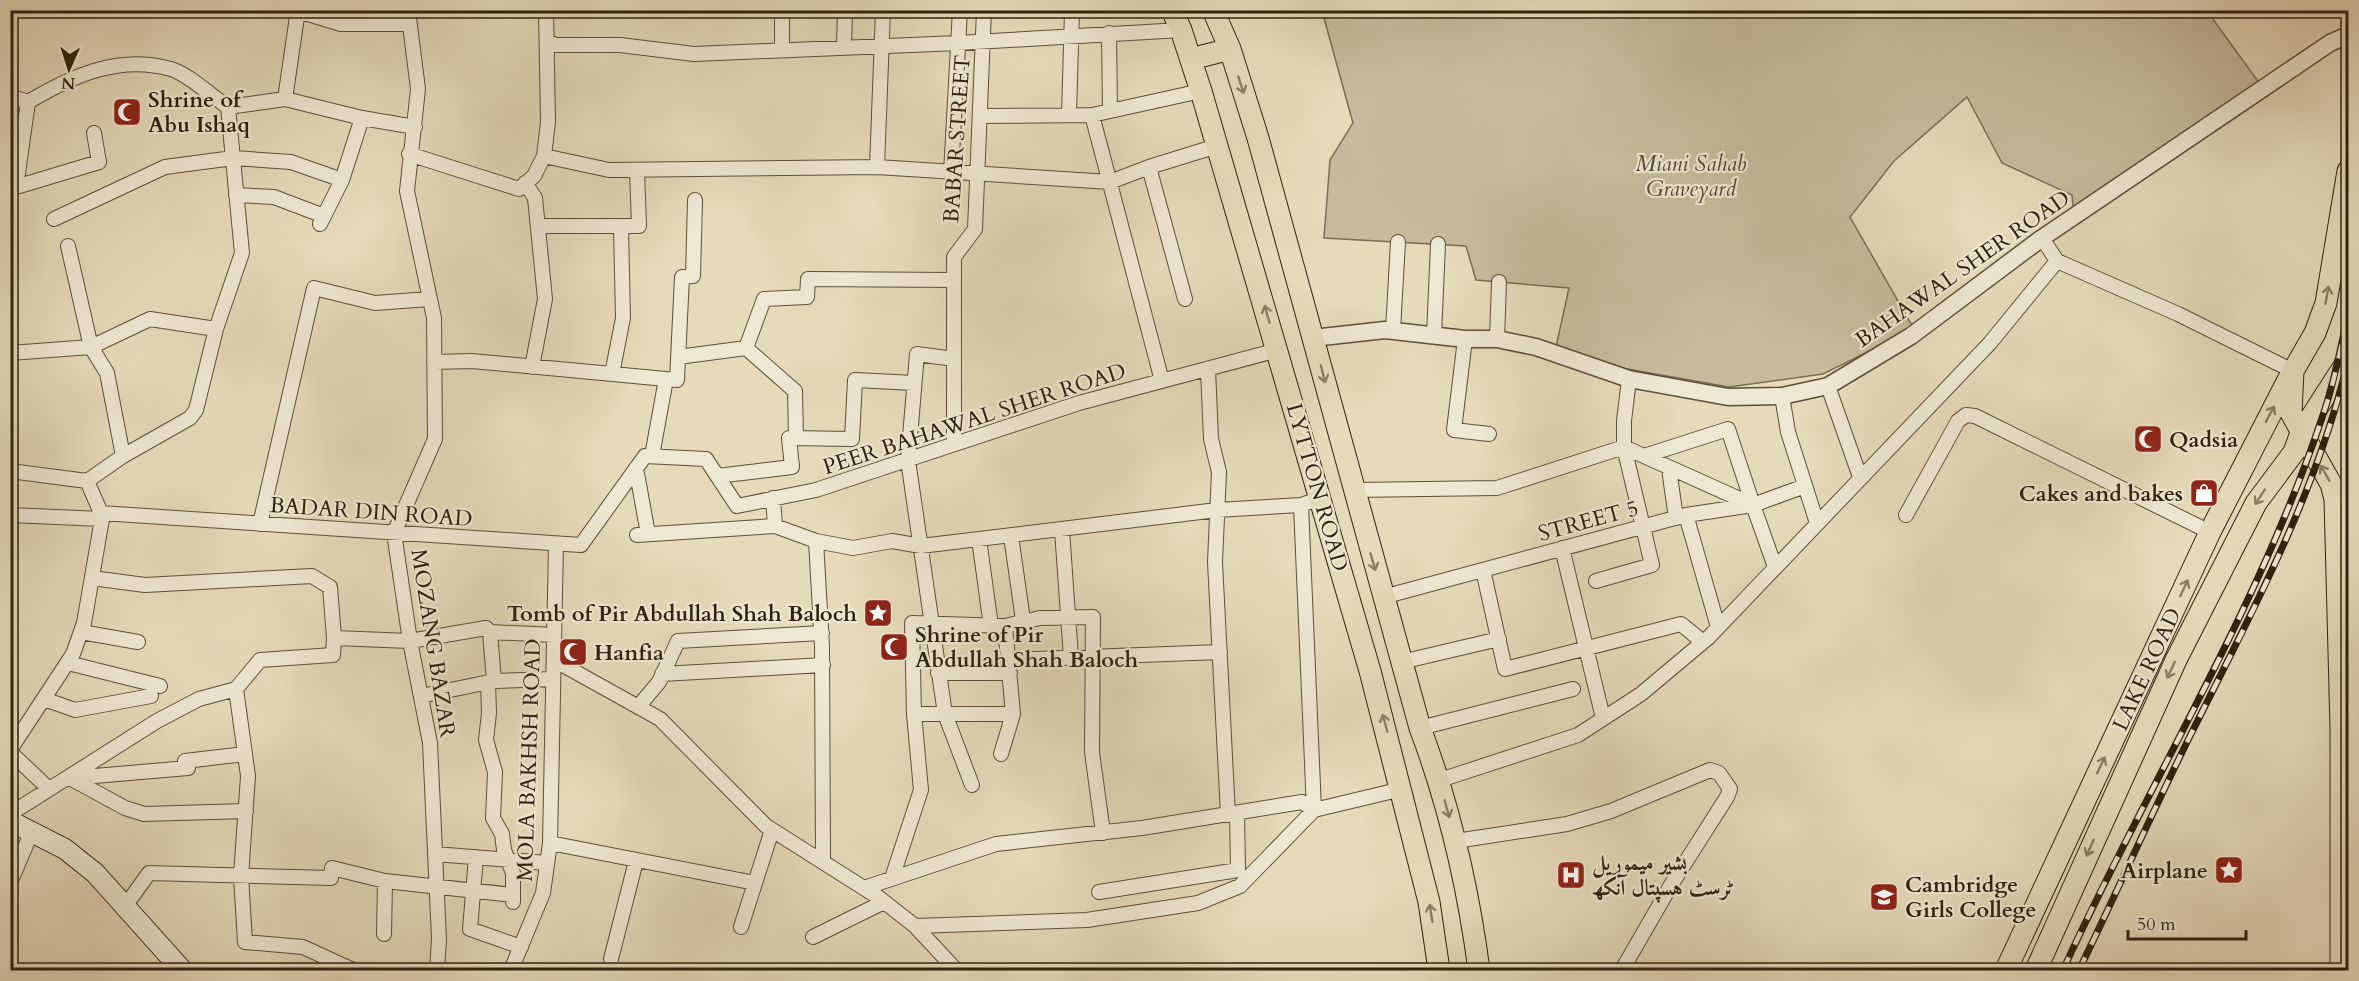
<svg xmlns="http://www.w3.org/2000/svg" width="2359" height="981" font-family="Cardo,Amiri,serif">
	<rect width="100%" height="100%" fill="#e5dab9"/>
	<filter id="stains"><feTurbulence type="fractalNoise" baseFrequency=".00333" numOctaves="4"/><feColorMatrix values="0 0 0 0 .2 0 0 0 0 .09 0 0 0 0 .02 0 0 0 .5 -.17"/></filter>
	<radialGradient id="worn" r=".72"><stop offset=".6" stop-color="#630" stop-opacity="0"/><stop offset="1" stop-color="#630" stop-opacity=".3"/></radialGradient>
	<!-- green -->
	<path fill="#c6bb9c" stroke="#7a6e56" stroke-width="1.5" d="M1322,11H2207L2263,88L2074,216L2072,195L2002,163L1967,97L1894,161L1850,217L1914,329L1823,374L1729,387L1554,356L1569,288L1476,280L1466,246L1324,238L1330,160L1353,123Z"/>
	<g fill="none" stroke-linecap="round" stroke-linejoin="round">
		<!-- minor casing -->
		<g stroke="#5c4f3a" stroke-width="16">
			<path id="minor" d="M408,10L418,89L407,191L434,318L435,439L394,533L410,641L430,743L439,939L437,970
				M782,10V50
				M298,11L341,24H409
				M1109,33L1110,111
				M548,41L555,45H620L694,54L958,43L1181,30
				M844,47L845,10
				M10,96L28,102C72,76 119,54 171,69C188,74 213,97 228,107L285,99L362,118L415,127
				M285,99L298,10
				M1069,115L1072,10
				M1092,115L1162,381
				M980,116L1092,115L1201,91
				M409,154L519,189L534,176L544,156L548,122L546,10
				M544,156L609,170L877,167L1110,182L1149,167L1185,299
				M877,167L883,10
				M1149,167L1217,146
				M951,173L960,10
				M525,183L535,198L545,299L532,367
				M16,187L99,162L94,133
				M10,190L16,187L28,102
				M236,195L274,197L324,216
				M54,219L165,167L233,158L291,162L342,180
				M320,224L342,180L362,118
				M538,226H639L637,170
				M68,246L91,347L107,373L123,456
				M2057,261L2178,314L2293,371
				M1393,330L1398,242
				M1434,335L1438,244
				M1465,339L1454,430L1489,434
				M1497,339L1499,282
				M746,348L795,391L796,438
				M10,353L91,347L150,319L216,329
				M678,357L746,348L764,299L807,297L808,279L954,280
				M954,359L917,354L908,460L945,714L972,785
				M434,362L472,361L666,379
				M1208,369L1211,439L1219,472L1215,562L1228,815
				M612,374L623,318L621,228
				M1828,386L1860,477
				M1782,396L1788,432L1817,523
				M954,444V257L975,229L984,10
				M652,456L666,379L677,380L682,277L693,276L695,200
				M1644,456L1728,429L1753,505
				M636,468L648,534
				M1669,469L1676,518
				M10,471L87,481L101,513L581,545L645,456L706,459L737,506L816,490L1079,403L1278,350
				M717,476L792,467L789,438L852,439L855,380L914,383
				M87,481L123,456L190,418L196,410L216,329L242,253L228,107
				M1353,490L1497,488L1624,447L1753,505L1775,567
				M773,498L775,526L816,541L822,646L823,860
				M1301,505L1314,810
				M10,515L102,519L84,623L73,654L10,750
				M1686,515L1718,627
				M1906,515L1958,421L1966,415L1975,416L2210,532
				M260,524L314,288L375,303L429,299
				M1062,530L1071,658
				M637,535L775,526
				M1011,536L1023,620
				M979,539L991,626
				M816,541L853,548L892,541L921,546L1217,510L1301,505L1321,498
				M1562,548L1603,718
				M1483,570L1505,669L1681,624L1703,642
				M92,578L145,585L312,576L330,587L334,638
				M1596,581L1652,565L1624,447V421L1629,379
				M1383,597L1686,515L1753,505L1805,486
				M81,632L138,642
				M554,660L660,719L766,826L878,897L915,926L956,970
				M1010,660L1220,652
				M1401,662L1499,639
				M68,663L160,686
				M938,673H1010
				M662,674L823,665
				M494,681L490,632L554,635
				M488,682L489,713L486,740L495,772L493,818L502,834L504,850L513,873V902
				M236,689L248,776L241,876L245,942L303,947L353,970
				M421,696L494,681L553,679
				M44,699L75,710L151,696
				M638,707L659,682L678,641L822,633
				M914,714H1013
				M1420,728L1573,689
				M10,752L48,788
				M1001,754L1013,714L1005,626
				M70,778L125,808L144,814L246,811
				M71,778L188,768L185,761L245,754
				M1440,780L1578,735L1641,694L1709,637L1990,343L2057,261L2042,238
				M10,814L157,721L199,699L236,689L260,660L333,655L334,638L410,641L486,628L490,632
				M1456,841L1567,824L1611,811L1710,770L1719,773L1730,789L1727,797L1671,885L1622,970
				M550,843L755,883
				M435,854L547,863
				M476,857L470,929L521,947
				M892,878L921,790L914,714L912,623L1005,626L1040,618L1093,617L1092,752L1103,833
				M10,883L32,831
				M864,888L996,844L1142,828L1302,802L1314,810
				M1099,892L1238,870L1237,813
				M126,905L149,873L331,878L332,868L385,881L513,895
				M915,926L1087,920L1198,903L1240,886L1314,810L1402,789
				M741,927L772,830
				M384,934L385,881
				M813,937L884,902
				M611,959L636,861
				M511,970L543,893L550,843L556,544"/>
		</g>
		<!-- tertiary casing -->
		<g stroke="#5c4f3a" stroke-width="19">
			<path id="tertiary" d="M1313,338L1385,330L1465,339H1497L1536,347L1629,379L1728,397L1782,396L1828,386L1911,336L2042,238L2330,43L2348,35"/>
		</g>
		<!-- secondary casing -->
		<g stroke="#2f210f" stroke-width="22">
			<path id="secondary" d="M10,821L65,849L95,873L182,970"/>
		</g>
		<!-- primary casing -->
		<g stroke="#2f210f" stroke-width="23">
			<path id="primary" d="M1172,10L1181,30L1201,91L1370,671L1429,902L1439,970
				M1213,10L1230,49L1258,138L1420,728C1450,807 1468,887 1479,970
				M1191,59L1230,49
				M2006,970L2210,532L2290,376
				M2036,970L2176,660L2256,503L2294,452L2301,433L2348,360
				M2341,970V728L2335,499L2331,484L2291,413L2293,371L2315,333L2326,303L2348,171"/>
		</g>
		<!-- minor -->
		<use href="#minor" stroke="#eee7d2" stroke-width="14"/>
		<!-- tertiary -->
		<use href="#tertiary" stroke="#eee7d2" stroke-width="16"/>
		<!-- secondary -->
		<use href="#secondary" stroke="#eee7d2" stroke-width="20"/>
		<!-- primary -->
		<use href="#primary" stroke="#e5dab9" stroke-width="21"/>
		<!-- rail casing -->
		<g stroke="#2f210f" stroke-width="7">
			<path id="rail" d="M2063,970C2148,784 2258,610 2323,415C2334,383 2341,348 2348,314
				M2079,970C2118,890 2154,808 2194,728C2254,608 2316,494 2348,361"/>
		</g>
		<!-- rail -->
		<use href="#rail" stroke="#eee7d2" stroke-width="4.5" stroke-dasharray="14" stroke-linecap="butt"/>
	</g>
	<!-- one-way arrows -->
	<defs><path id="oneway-shaft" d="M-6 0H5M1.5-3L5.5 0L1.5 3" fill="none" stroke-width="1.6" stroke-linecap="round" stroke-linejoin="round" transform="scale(1.5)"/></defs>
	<g stroke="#8a7e64">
		<use href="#oneway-shaft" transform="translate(1241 85) rotate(72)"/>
		<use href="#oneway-shaft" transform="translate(2327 295) rotate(-80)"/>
		<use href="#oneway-shaft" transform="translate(1267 314) rotate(-106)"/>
		<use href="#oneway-shaft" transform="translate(1323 374) rotate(76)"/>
		<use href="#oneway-shaft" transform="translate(2270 414) rotate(-62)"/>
		<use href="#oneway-shaft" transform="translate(2325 473) rotate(-120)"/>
		<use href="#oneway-shaft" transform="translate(2260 497) rotate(123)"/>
		<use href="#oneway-shaft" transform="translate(1373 562) rotate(74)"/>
		<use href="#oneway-shaft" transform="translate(2184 588) rotate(-65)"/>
		<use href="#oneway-shaft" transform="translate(2171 670) rotate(115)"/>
		<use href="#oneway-shaft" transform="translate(1385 723) rotate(-105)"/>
		<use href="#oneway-shaft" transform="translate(2101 765) rotate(-65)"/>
		<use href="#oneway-shaft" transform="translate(1447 809) rotate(75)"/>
		<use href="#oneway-shaft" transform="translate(2090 848) rotate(114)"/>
		<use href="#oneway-shaft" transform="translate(1431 913) rotate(-99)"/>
	</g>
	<!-- icons -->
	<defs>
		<g id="mosque-square" transform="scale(1.5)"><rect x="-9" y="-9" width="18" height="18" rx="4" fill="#8f2418" stroke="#eee7d2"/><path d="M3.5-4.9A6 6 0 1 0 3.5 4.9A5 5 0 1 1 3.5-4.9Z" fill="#fff"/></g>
		<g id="shop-square" transform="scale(1.5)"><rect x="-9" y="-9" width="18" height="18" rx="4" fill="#8f2418" stroke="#eee7d2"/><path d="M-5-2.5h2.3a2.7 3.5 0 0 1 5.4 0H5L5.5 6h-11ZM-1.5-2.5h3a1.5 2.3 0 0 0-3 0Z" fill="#fff"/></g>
		<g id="sight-square" transform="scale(1.5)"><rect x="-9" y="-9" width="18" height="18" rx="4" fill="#8f2418" stroke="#eee7d2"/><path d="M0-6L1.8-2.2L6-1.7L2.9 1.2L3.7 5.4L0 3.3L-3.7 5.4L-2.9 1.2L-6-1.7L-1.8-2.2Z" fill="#fff"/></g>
		<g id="hospital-square" transform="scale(1.5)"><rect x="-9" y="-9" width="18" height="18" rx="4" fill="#8f2418" stroke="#eee7d2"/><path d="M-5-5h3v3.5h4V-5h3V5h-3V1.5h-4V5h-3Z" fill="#fff"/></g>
		<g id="university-square" transform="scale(1.5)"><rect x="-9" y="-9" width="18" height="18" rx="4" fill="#8f2418" stroke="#eee7d2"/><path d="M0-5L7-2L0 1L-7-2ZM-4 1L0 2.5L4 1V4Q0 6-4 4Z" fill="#fff"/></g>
	</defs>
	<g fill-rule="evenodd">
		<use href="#mosque-square" x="127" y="112"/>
		<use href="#mosque-square" x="2148" y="439"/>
		<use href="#shop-square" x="2204" y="493"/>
		<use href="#sight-square" x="878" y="613"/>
		<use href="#mosque-square" x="894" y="647"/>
		<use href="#mosque-square" x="573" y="652"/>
		<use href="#sight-square" x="2229" y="870"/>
		<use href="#hospital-square" x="1571" y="875"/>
		<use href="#university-square" x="1884" y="897"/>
	</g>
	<g text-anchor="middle" stroke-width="4.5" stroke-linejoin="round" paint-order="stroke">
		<!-- poi labels -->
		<g font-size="22" font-weight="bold" fill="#2f210f" stroke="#eee7d2" text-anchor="start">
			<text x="148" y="107">Shrine of<tspan x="148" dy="25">Abu Ishaq</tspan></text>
			<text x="2169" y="447">Qadsia</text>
			<text x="2183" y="501" text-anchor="end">Cakes and bakes</text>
			<text x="857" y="621" text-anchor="end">Tomb of Pir Abdullah Shah Baloch</text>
			<text x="915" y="642">Shrine of Pir<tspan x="915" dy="25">Abdullah Shah Baloch</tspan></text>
			<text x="594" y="660">Hanfia</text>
			<text x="1592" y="870">بشیر میموریل<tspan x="1592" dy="25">ٹرسٹ ہسپتال آنکھ</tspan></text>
			<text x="2208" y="878" text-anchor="end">Airplane</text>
			<text x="1905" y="892">Cambridge<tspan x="1905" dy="25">Girls College</tspan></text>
		</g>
		<!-- street labels -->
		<g font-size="22" fill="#2f210f" stroke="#eee7d2">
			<text transform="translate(956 139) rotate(-86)" y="8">BABAR STREET</text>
			<text transform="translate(1962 268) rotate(-35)" y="8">BAHAWAL SHER ROAD</text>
			<text transform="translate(974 418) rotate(-18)" y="8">PEER BAHAWAL SHER ROAD</text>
			<text transform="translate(1318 487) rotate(74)" y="8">LYTTON ROAD</text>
			<text transform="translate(371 511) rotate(4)" y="8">BADAR DIN ROAD</text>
			<text transform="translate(1588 520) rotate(-15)" y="8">STREET 5</text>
			<text transform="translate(434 643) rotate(81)" y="8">MOZANG BAZAR</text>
			<text transform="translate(2146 669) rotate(-65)" y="8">LAKE ROAD</text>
			<text transform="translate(528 760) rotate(-88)" y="8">MOLA BAKHSH ROAD</text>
		</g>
		<!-- park labels -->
		<g font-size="22" font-style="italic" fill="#554832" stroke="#eee7d2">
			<text x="1691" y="171">Miani Sahab<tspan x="1691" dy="25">Graveyard</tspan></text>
		</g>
	</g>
	<!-- margin -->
	<rect width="2359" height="981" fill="none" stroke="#e5dab9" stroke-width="36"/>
	<rect x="12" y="12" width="2335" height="957" fill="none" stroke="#2f210f" stroke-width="3"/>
	<rect x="18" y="18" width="2323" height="945" fill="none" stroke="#2f210f" stroke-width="1.5"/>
	<!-- north arrow -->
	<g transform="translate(69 69) rotate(183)" stroke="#eee7d2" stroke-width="4.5" paint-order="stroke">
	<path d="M0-4.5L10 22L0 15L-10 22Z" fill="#2f210f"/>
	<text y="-9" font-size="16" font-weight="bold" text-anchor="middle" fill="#2f210f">N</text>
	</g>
	<!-- scale -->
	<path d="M2128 930v9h118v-9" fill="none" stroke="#2f210f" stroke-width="3"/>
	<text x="2137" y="930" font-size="18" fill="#2f210f" stroke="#eee7d2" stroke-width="4.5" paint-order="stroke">50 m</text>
	<rect width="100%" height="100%" filter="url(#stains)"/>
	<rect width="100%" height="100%" fill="url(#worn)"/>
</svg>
